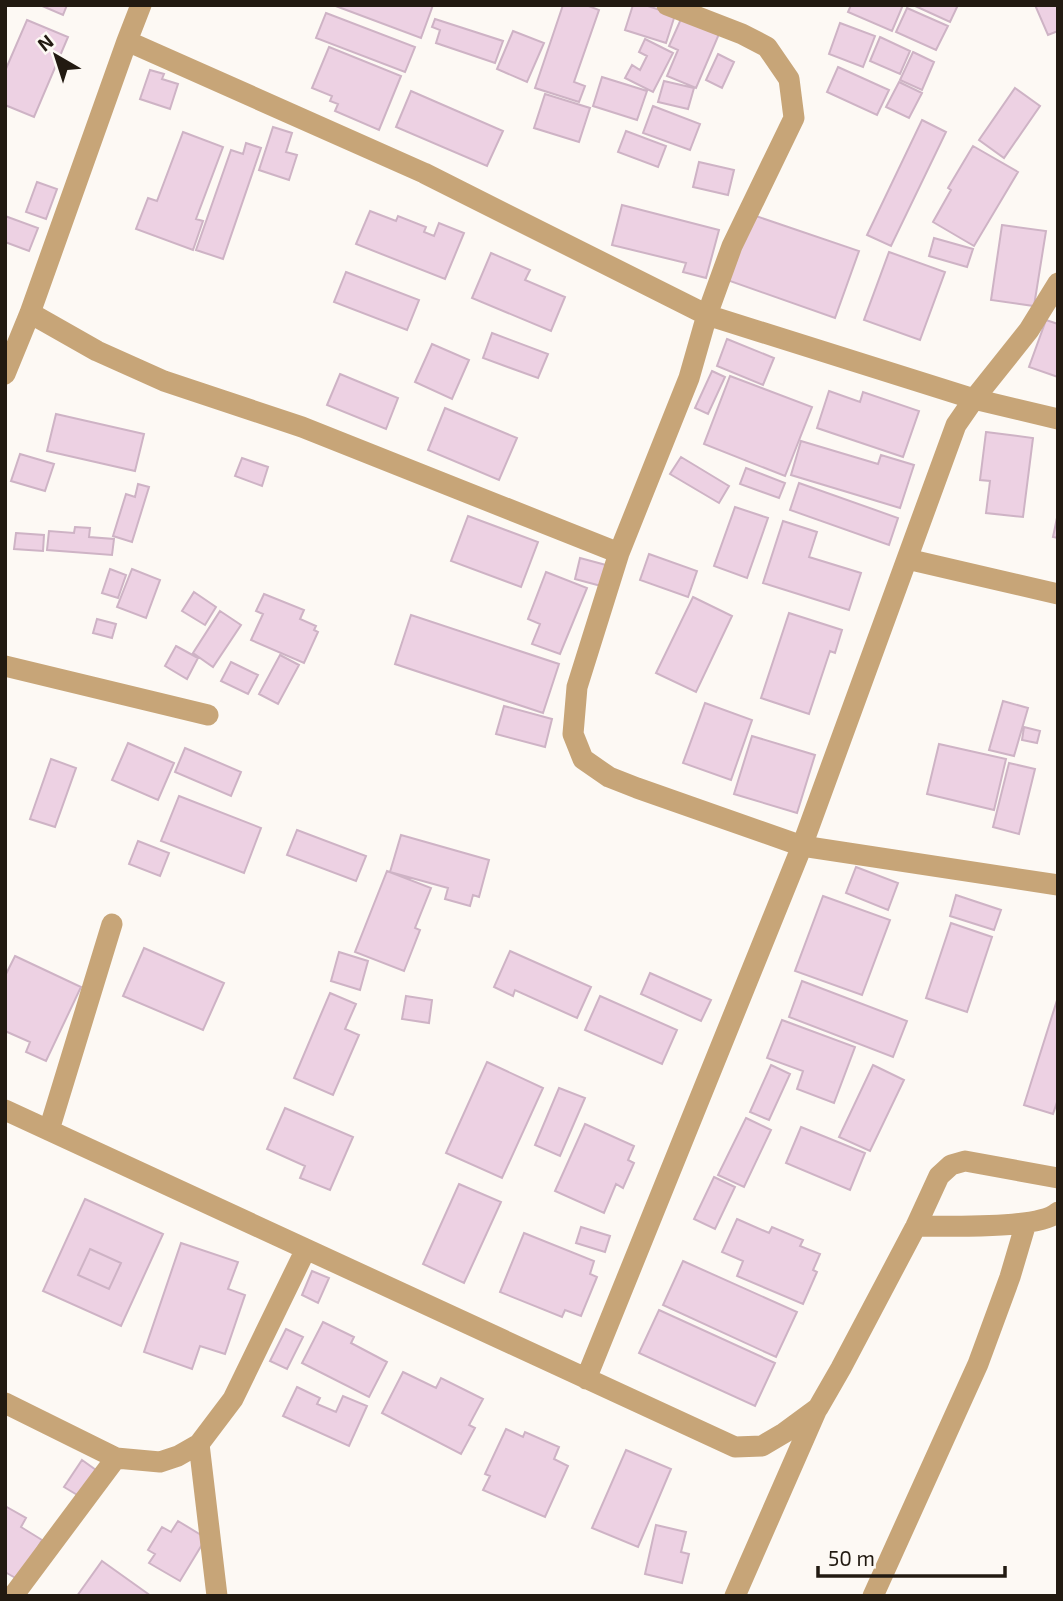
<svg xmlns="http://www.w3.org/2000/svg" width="1063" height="1601" font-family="'Exo 2',sans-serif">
	<rect width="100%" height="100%" fill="#fdf9f4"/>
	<!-- building -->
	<path fill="#edd1e3" stroke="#ceb3c5" stroke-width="2" fill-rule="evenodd" d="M40,5H67L63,15Z
		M333,5H433L421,38Z
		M563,5H586L599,10L574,82L585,86L579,102L535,88Z
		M633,5H645L675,15L666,43L625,30Z
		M851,5H903L892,31L848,12Z
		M913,5H958L950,22Z
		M1035,5H1058V31L1048,35Z
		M907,8L948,26L936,50L896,32Z
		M326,13L415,47L405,72L316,38Z
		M435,19L503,41L495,63L436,43L440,30L432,27Z
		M681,19L719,34L696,88L667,76L678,50L669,46Z
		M27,20L68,37L34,117L5,105V71Z
		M840,23L875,36L863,67L829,54Z
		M513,31L544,43L527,82L497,69Z
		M880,37L910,51L900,74L870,61Z
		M645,39L673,53L653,92L625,78L632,65L640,70L647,56L639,52Z
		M329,47L401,76L379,130L335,111L338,104L330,101L332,96L312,88Z
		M913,52L934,62L922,90L900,80Z
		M718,54L734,62L722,88L706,80Z
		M838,67L889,90L877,115L827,92Z
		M150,70L164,74L162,79L178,84L170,109L140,99Z
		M602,77L647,91L637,120L593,106Z
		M664,81L694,88L688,109L658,102Z
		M899,82L922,93L909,118L886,107Z
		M1015,88L1040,106L1004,158L979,140Z
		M411,91L503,131L487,166L396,127Z
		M545,94L590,108L579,142L534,128Z
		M653,106L700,124L690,150L643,133Z
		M922,120L946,132L891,246L867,235Z
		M273,127L292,133L286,152L297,155L289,180L259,170Z
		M626,131L666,146L658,167L618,152Z
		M183,132L223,147L196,219L203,221L193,250L136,229L148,198L157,201Z
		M246,143L261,148L223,259L196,250L231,150L243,154Z
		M973,146L1018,172L974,246L933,222L951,190L948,188Z
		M699,162L734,170L728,195L693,187Z
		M37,182L57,189L46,219L26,212Z
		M622,205L719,230L706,278L683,272L686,263L612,245Z
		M370,211L396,221L398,216L426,227L424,232L434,236L439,223L464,233L445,279L356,244Z
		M750,214L859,251L835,318L727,280Z
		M5,216L38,228L29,251L5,242Z
		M1002,225L1046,231L1034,306L991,300Z
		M934,238L973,249L967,267L929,256Z
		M889,252L945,272L920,340L864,320Z
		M491,253L530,270L525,280L565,297L551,331L472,298Z
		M346,272L419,300L407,330L334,302Z
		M1046,320L1058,324V377L1029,367Z
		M492,333L548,354L538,378L483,358Z
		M727,339L774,358L763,385L717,366Z
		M432,344L469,360L452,399L415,382Z
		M712,371L725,377L708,414L695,408Z
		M340,374L398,398L386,429L327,405Z
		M730,376L812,407L785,476L704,444Z
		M829,391L860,402L863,392L919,411L903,457L817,428Z
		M445,408L517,438L499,480L428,450Z
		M56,414L144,434L135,471L47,451Z
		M986,432L1033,438L1023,517L986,513L990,481L980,480Z
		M801,441L878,464L881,455L914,465L900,508L791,475Z
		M20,454L54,464L45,491L11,481Z
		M681,457L729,486L719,503L670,474Z
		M242,458L268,467L262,486L235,476Z
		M746,468L785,483L779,498L740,484Z
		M799,483L898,518L889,545L790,510Z
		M138,484L149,487L132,542L113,536L126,494L135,497Z
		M735,507L768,518L747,578L714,566Z
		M1058,513V538L1053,537Z
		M468,516L538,542L521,587L451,561Z
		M783,521L817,532L809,557L861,573L849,610L763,583Z
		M75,527L90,528L89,537L114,539L112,555L47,550L49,531L74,533Z
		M16,533L44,535L43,551L14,549Z
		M649,554L697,571L688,597L640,580Z
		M580,558L606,565L601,586L575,579Z
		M110,569L126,575L118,598L102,593Z
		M132,569L160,580L146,618L117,607Z
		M546,572L587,588L560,654L532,644L540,624L528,619Z
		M194,592L216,607L205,625L182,611Z
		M264,594L304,610L300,619L316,626L314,630L318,632L304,663L251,640L263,614L256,611Z
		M693,597L732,616L696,692L656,673Z
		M220,611L241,625L213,667L193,653Z
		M789,613L842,630L835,653L830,651L809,714L761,698Z
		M411,615L559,664L543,713L395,664Z
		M97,619L116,624L112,638L93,633Z
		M176,646L198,658L187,679L165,666Z
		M280,655L299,665L278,704L259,694Z
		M231,662L258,675L248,694L221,681Z
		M1003,701L1028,708L1014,756L989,750Z
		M705,703L752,720L731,780L683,763Z
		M504,706L552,719L545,747L496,734Z
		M1024,727L1040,731L1037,743L1022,740Z
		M752,736L815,755L797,813L734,794Z
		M128,743L174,763L158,800L112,780Z
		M939,744L1006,759L994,810L927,794Z
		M185,748L241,772L231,796L175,772Z
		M51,759L76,768L55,827L30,819Z
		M1009,763L1035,769L1019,834L993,827Z
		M179,796L261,828L244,873L161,841Z
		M297,830L366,856L356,881L287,855Z
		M401,835L489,860L479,897L473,895L470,906L445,899L448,888L390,872Z
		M138,841L169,853L160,876L129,864Z
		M856,867L898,883L888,910L846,893Z
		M387,871L431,888L415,928L420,930L404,971L355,952Z
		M956,895L1001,910L994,930L950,916Z
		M823,896L890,920L862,995L795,971Z
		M951,923L992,937L967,1012L926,998Z
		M144,948L224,983L203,1030L123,996Z
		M510,951L591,987L577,1018L515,990L513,996L494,987Z
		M339,952L368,961L360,990L331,981Z
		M15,956L81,987L46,1061L26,1052L30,1042L5,1031V976Z
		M650,973L711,1000L701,1021L641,994Z
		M802,981L907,1021L893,1057L789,1017Z
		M330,993L356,1004L345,1029L359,1035L333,1095L294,1078Z
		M406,996L432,1000L429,1023L402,1019Z
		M600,996L677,1030L662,1064L585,1030Z
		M1058,997V1099L1053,1114L1024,1105Z
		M782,1020L855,1047L834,1103L797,1089L803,1071L767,1058Z
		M487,1062L543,1088L502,1178L446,1153Z
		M771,1065L790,1074L769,1120L750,1112Z
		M873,1065L904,1080L870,1151L839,1137Z
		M559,1088L585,1098L560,1156L535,1145Z
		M285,1108L353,1137L330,1190L300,1178L305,1166L267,1149Z
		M746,1118L771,1130L744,1187L718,1175Z
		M585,1124L634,1146L628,1160L634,1163L623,1188L616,1184L604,1213L555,1191Z
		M801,1127L865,1153L850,1190L786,1163Z
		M714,1177L735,1187L715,1229L694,1219Z
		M459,1184L501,1202L464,1283L423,1264Z
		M85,1199L163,1234L121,1326L43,1291ZM90,1249L121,1263L109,1289L78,1275Z
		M737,1219L769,1233L772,1227L803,1240L800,1246L820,1254L813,1270L817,1272L803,1304L737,1276L743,1261L722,1252Z
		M581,1227L610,1236L605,1252L576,1243Z
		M524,1233L594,1261L590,1274L597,1277L581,1316L565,1310L562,1317L500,1292Z
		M181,1243L238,1262L228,1289L245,1295L225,1354L200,1346L192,1369L144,1352Z
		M90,1249L121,1263L109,1289L78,1275Z
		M683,1261L797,1312L776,1357L663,1305Z
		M312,1271L329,1278L318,1303L302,1295Z
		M659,1310L775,1363L755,1406L639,1353Z
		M323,1322L354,1337L351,1343L387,1362L369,1397L302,1363Z
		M286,1329L303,1337L287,1369L270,1361Z
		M403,1372L436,1388L441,1378L483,1399L469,1425L475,1428L461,1454L382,1413Z
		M297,1387L320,1398L317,1404L336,1412L343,1396L367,1406L349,1446L283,1416Z
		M506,1429L523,1437L525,1432L559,1447L554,1459L568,1466L545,1517L483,1490L490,1476L485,1474Z
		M626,1450L671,1469L638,1547L592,1528Z
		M82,1460L96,1470L79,1496L64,1487Z
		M5,1506L26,1518L21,1527L42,1540L19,1580L5,1572Z
		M178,1521L206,1538L180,1581L149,1563L155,1554L148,1550L162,1527L171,1532Z
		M656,1525L686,1532L681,1552L689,1554L682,1583L645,1574Z
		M102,1561L151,1596H77Z"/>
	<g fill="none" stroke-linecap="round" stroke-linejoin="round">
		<!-- minor -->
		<path stroke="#c7a578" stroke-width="21" d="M667,5L742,34L767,47L789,79L794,118L732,246L707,315L689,378L619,553L577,687L573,734L583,759L609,777L637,788L802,846L1058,885
			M127,41L424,173L707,315L974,399L1058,419
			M30,313L97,351L164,381L302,427L619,553
			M5,374L30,313L127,41L141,5
			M907,559L1058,594
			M5,666L208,715
			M5,1110L735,1447L762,1446L784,1433L818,1408L841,1368L916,1226L939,1176L951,1165L965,1161L1058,1178
			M49,1130L112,924
			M916,1226C945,1226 1038,1230 1058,1212
			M586,1379L802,846L956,425L974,399L1029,330L1058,283
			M5,1403L116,1458L160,1462L178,1456L199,1444L233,1399L306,1249
			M199,1444L217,1596
			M13,1596L116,1458
			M735,1596L817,1409
			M873,1596L978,1364L1010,1277L1026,1223"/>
	</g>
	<!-- border -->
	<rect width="1063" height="1601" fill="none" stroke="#221a11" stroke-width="14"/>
	<!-- north arrow -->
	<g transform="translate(56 56) rotate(321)" stroke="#fdf9f4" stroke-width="5" paint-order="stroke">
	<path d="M0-5L12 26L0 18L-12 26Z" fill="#221a11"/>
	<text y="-10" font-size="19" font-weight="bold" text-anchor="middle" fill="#221a11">N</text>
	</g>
	<!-- scale -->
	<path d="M818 1566v10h187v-10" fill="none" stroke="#221a11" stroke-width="3.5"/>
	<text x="828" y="1566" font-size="21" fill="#221a11" stroke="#fdf9f4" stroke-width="5" paint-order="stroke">50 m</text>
</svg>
